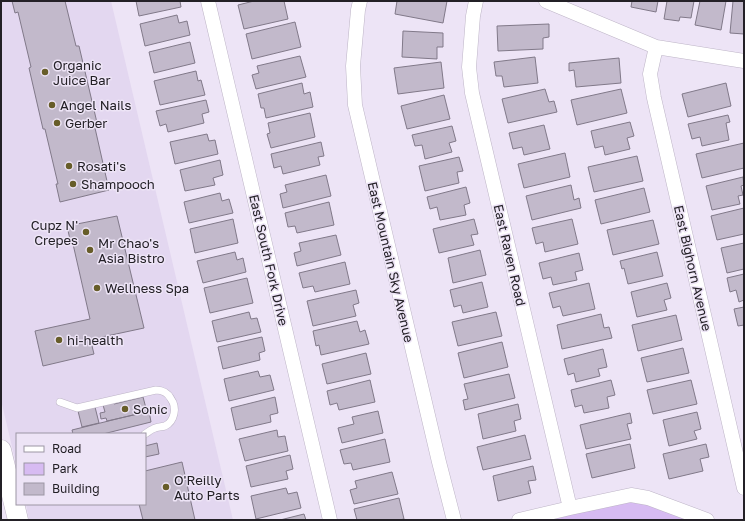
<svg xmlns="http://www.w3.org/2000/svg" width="745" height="521" font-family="'Golos Text',sans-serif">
	<rect width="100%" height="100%" fill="#ede4f6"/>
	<!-- built -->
	<path fill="#e3d7f0" d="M1,1H111L233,520H29L26,504H145V434H17V468L1,400Z"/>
	<!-- green -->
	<path fill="#d7bbf2" d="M631,495L707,520H519Z"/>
	<!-- building -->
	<path fill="#c2b9cb" stroke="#817989" d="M12,1H65L76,46H79L98,127L95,128L109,190L60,202L56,184H58L45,129H43L29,68L31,67L18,12L15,13Z
		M136,1H180L181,7L139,16Z
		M254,1H284L288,19L244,29L238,5Z
		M397,1H447L443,23L395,14Z
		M632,1H658L656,12L631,7Z
		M667,1H694L691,18L680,17L679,21L664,19Z
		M700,1H726L721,30L695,25Z
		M733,1H744V34L730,33Z
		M177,15L179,23L187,21L190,35L145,46L140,24Z
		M295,22L301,47L252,59L246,34Z
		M549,24V37L543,38V49L498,51L497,26Z
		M403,31L443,33V47H437V59L402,57Z
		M190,42L195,63L154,73L149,52Z
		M300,56L306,77L256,89L252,75L259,73L257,66Z
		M535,57L538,83L504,87L502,76H496L494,62Z
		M619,58L621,83L576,87L574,70L569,71V63Z
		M441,62L444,88L398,94L394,68Z
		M196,71L198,81L201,80L205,95L160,105L154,81Z
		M302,83L304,94L310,92L313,107L266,118L264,108H261L258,94Z
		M726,83L731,106L688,117L682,94Z
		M545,89L549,102L554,101L557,112L508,123L502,99Z
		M621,89L627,113L577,125L571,100Z
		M444,95L450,119L407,129L401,106Z
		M206,100L209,112L202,114L204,123L168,132L166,124L160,126L156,111Z
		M310,113L315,137L271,148L267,134L270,133L268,123Z
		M728,115L730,122L726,123L729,140L702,146L700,137L692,139L688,124Z
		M630,122L634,136L627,138L630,149L605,155L603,146L595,148L591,131Z
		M544,125L550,149L524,155L522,147L513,149L509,133Z
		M452,126L456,141L449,143L452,152L425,159L422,145L415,146L412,135Z
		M207,134L209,141L215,140L218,154L175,164L170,142Z
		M321,142L324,156L318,157L320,165L283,174L281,166L274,168L271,154Z
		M744,143V168L702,178L696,154Z
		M565,153L570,177L524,188L518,164Z
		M637,156L643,181L594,192L588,167Z
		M459,157L463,171L457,172L459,183L425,191L419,166Z
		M220,160L223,175L213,178L215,185L185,191L180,170Z
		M326,175L331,196L283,208L280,194L287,192L285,185Z
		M743,177L744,185L741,186L743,195L738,196L740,204L712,210L706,186Z
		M571,185L574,200L579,198L581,208L532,220L526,196Z
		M466,187L470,203L464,205L466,215L440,220L437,207L430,209L427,197Z
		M644,188L650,212L601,224L595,200Z
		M220,193L222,201L229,199L233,213L189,223L184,202Z
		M329,202L334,225L297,233L295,226L288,227L285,213Z
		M744,208V234L717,240L711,216Z
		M117,216L144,328L102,337V339L91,342L94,354L43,366L35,331L90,319L73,244H71L67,226Z
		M233,219L238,243L195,253L190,229Z
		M474,219L478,234L471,235L474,245L439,253L433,229Z
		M572,219L578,244L545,252L543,242L536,244L532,228Z
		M653,220L659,244L613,255L607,230Z
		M336,235L341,255L297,266L294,253L301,251L299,243Z
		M744,243V269L727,273L721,248Z
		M480,250L486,275L453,283L448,258Z
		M235,252L237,260L243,258L246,272L203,283L197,261Z
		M657,252L663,276L628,284L624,268L622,269L620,261Z
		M579,253L583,270L575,272L577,280L553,285L551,277L543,279L539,263Z
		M345,262L350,284L315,292L313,286L303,288L299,273Z
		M744,274V300L739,302L736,290L730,292L727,278Z
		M247,278L253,303L210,313L204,288Z
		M482,282L488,307L463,313L461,305L454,307L450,290Z
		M589,283L595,309L563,316L560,306L553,308L549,293Z
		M667,283L671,298L664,300L667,310L637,317L631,292Z
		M356,290L359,303L353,305L356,316L313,326L307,301Z
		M744,307V325L738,326L734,309Z
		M249,312L251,319L257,318L261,332L217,342L212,321Z
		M496,312L502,336L458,346L452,322Z
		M601,314L604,328L609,327L612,338L562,349L557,325Z
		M676,315L682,340L638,351L632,325Z
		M357,321L360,332L365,330L369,344L321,355L319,345L316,346L313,331Z
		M262,337L265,351L259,353L260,360L223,369L218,347Z
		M502,342L508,367L464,378L458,353Z
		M683,348L689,373L647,382L641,358Z
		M603,349L607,367L598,369L600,376L576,382L574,373L568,375L564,359Z
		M366,353L371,374L327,384L322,364Z
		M258,371L260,377L270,375L274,390L229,401L224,379Z
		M509,374L515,398L465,410L463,400L468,399L464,384Z
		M370,380L375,402L339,410L337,403L330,405L327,391Z
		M611,380L615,395L607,397L609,408L584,413L582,405L575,407L571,390Z
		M691,380L697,404L653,414L647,390Z
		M143,397L147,412L107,421L106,418L101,419L100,413L105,412L103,405L113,403L114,404Z
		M275,397L278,413L270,415L271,422L236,430L231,408Z
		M518,404L521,419L514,421L516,431L483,439L478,414Z
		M95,407L99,423L82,427L78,411Z
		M149,411L151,422L103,434H73L72,430Z
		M378,411L383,433L342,443L338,428L354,424L352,417Z
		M697,412L701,429L694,431L697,439L669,446L663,420Z
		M630,413L632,423L627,424L631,439L586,449L580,425Z
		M277,430L278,437L285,436L288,451L245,461L239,439Z
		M525,435L531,459L483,470L477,447Z
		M385,439L390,462L353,470L351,463L344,464L340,450Z
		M157,443L159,454L145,457V446Z
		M630,444L635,468L592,478L586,454Z
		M706,444L709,457L700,459L703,471L669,479L663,454Z
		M290,455L293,469L286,471L288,479L251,487L246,466Z
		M182,462L195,520H143L139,504H145V471Z
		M533,466L536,480L528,481L531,493L498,501L493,476Z
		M392,472L398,494L354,504L350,490L357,488L355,481Z
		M286,488L288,494L297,492L301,508L256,519L251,496Z
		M399,498L404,519L399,520H357L354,509Z
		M304,514L306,520H280Z"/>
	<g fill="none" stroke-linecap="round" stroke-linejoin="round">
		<!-- lane casing -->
		<g stroke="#beb5c7" stroke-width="8">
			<path id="lane" d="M60,402L77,408L156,390C162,390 168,393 171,399C177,407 175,421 165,426C161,427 156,427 153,429C150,430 147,433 145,434"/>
		</g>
		<!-- street casing -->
		<g stroke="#beb5c7" stroke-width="15">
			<path id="street" d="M208,1L330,520
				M360,1L358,10L353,66L355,105L439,462L454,520
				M476,1L473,16L469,67L472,93L570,508
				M546,1L656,47L744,61
				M656,47L650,74L654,98L744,488
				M519,520L570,508L631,495L648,498L707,520"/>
		</g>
		<!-- secondary casing -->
		<g stroke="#beb5c7" stroke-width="21">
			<path id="secondary" d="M1,450L18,520"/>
		</g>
		<!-- lane -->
		<use href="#lane" stroke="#fff" stroke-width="7"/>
		<!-- street -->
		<use href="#street" stroke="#fff" stroke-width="14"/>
		<!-- secondary -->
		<use href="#secondary" stroke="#fff" stroke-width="20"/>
	</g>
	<!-- markers -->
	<g fill="#675d29" stroke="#ede4f6" stroke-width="1.5">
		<circle cx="45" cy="72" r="4"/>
		<circle cx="52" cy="105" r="4"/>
		<circle cx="57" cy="123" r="4"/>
		<circle cx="69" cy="166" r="4"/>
		<circle cx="73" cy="184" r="4"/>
		<circle cx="86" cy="232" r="4"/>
		<circle cx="90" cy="250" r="4"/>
		<circle cx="97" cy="288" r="4"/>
		<circle cx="59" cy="340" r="4"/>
		<circle cx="125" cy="409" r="4"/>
		<circle cx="166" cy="487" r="4"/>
	</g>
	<g text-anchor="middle" stroke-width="3" stroke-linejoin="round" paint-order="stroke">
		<!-- poi labels -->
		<g font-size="13" fill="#232026" stroke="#ede4f6" text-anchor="start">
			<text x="53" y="70">Organic<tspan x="53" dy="15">Juice Bar</tspan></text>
			<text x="60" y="110">Angel Nails</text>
			<text x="65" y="128">Gerber</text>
			<text x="77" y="171">Rosati's</text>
			<text x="81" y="189">Shampooch</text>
			<text x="78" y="230" text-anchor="end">Cupz N'<tspan x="78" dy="15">Crepes</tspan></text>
			<text x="98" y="248">Mr Chao's<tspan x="98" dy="15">Asia Bistro</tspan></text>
			<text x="105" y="293">Wellness Spa</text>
			<text x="67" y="345">hi-health</text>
			<text x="133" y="414">Sonic</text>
			<text x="174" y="485">O'Reilly<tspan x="174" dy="15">Auto Parts</tspan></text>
		</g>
		<!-- street labels -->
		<g font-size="13" fill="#232026" stroke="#ede4f6">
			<text transform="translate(510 255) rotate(77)" y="5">East Raven Road</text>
			<text transform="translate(269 260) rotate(77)" y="5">East South Fork Drive</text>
			<text transform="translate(391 262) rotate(77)" y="5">East Mountain Sky Avenue</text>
			<text transform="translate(693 268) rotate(77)" y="5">East Bighorn Avenue</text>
		</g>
	</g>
	<!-- border -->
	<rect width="745" height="521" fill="none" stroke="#232026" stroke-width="4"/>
	<!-- legend -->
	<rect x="16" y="433" width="130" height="72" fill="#ede4f6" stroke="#9c96a3"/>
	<rect x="24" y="446" width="20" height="6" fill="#ffffff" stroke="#9c96a3"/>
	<text x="52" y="453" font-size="12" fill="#232026">Road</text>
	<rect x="24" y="463" width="20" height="12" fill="#d7bbf2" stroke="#9c96a3"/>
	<text x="52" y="473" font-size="12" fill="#232026">Park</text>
	<rect x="24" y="483" width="20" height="12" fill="#c2b9cb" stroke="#9c96a3"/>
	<text x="52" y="493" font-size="12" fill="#232026">Building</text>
</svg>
